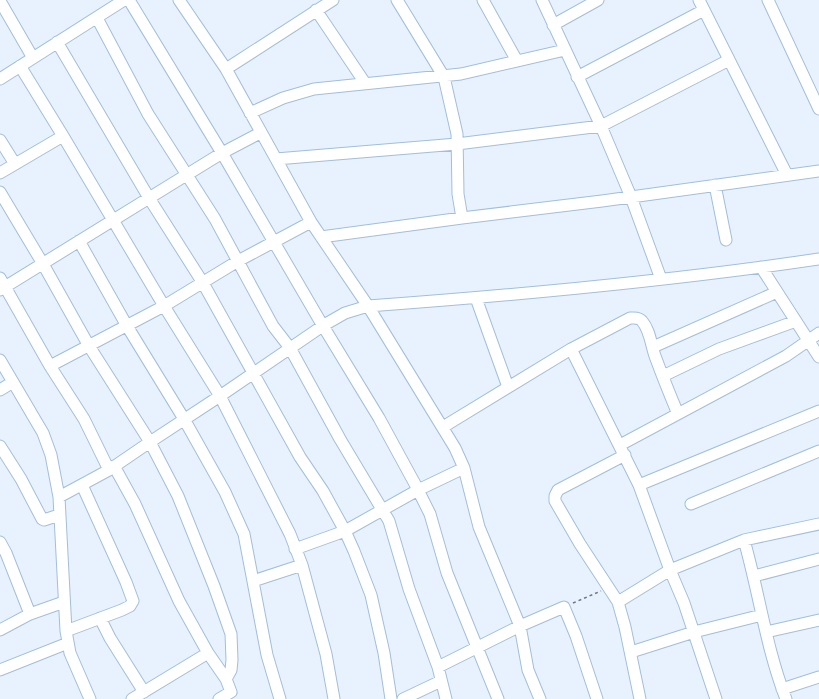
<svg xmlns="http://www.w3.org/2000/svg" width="819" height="699" font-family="'Nunito Sans',sans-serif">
	<rect width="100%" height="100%" fill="#e7f2fe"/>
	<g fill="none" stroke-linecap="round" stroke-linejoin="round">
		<!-- minor casing -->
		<g stroke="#a3bed9" stroke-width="13">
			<path id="minor" d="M129,0L222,153L320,321L379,418L415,484L430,514L447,573L498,699
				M179,0L226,69L311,222L368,306L455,448L464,468L479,527L520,626L528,670L540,699
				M397,0L444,77L457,134L458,194L462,218
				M483,0L517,61
				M542,0L601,126L631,197L661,279
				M699,0L787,175
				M768,0L819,109
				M0,1L33,58
				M316,10L365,83
				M97,18L148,114L215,219L273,326L290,348L340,439L389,521L409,589L438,667L446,699
				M553,25L598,0
				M57,42L149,198L203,283L300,457L323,491L345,531L354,551L371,595L384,653L391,699
				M20,66L63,136L164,306L220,396L290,534L302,565L326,654L334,699
				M226,69L333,0
				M577,77L704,10
				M0,79L124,0
				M250,113L283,98L314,89L461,74L565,50
				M0,140L15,164
				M276,159L457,144L601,126L729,60
				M0,173L63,136
				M715,185L726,240
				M0,192L43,264L89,346L150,442L178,496L214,586L231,634L232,660L231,670L226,679
				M321,237L462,218L602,201L819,171
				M79,241L127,326L184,419L225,492L244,534L267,655L280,699
				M761,267L819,357
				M0,278L50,366L84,419L109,470
				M0,290L222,153L260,133
				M476,298L508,387
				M653,347L777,292
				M571,349L639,485L670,570L684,603L716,699
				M0,360L43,433L51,455L59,497L66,631L70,653L90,699
				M50,366L164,306L238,261L311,222
				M663,376L719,349L796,321
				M0,390L13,382
				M443,427L571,349L630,318C634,318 639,317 642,321C650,330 651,345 655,356C662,375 670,395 678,414
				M620,445L786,356L819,333
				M0,446L21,479L42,519L44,520L59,515
				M625,455L558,490L555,496V501L580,544L618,602L625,627L640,699
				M114,466L135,504L179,601L208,653L226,679L231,692L219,699
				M639,485L819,411
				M59,497L109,470L150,442L220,396L324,325L345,313L368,306C519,295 670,281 819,259
				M691,504L819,451
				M744,540C759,592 766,648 786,699
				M0,542L6,553L30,614
				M295,549L345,531L418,490L464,468
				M754,576L819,559
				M253,581L302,565
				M618,602L670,570L744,540L819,524
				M100,618L110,638L144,692
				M0,630L30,614L64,602
				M66,631L122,610L130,606L133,601L126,582L82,485
				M766,632L819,620
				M631,652L694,632L762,615
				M438,667L520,626L564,607L576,636L597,699
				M0,670L68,643
				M782,689L819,677
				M132,699L208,653
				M403,699L441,681"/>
		</g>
		<!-- path -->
		<path stroke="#6d7781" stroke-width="1.5" stroke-dasharray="3 3" stroke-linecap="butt" d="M573,603L601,591"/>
		<!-- minor -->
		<use href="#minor" stroke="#fff" stroke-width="11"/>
	</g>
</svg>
